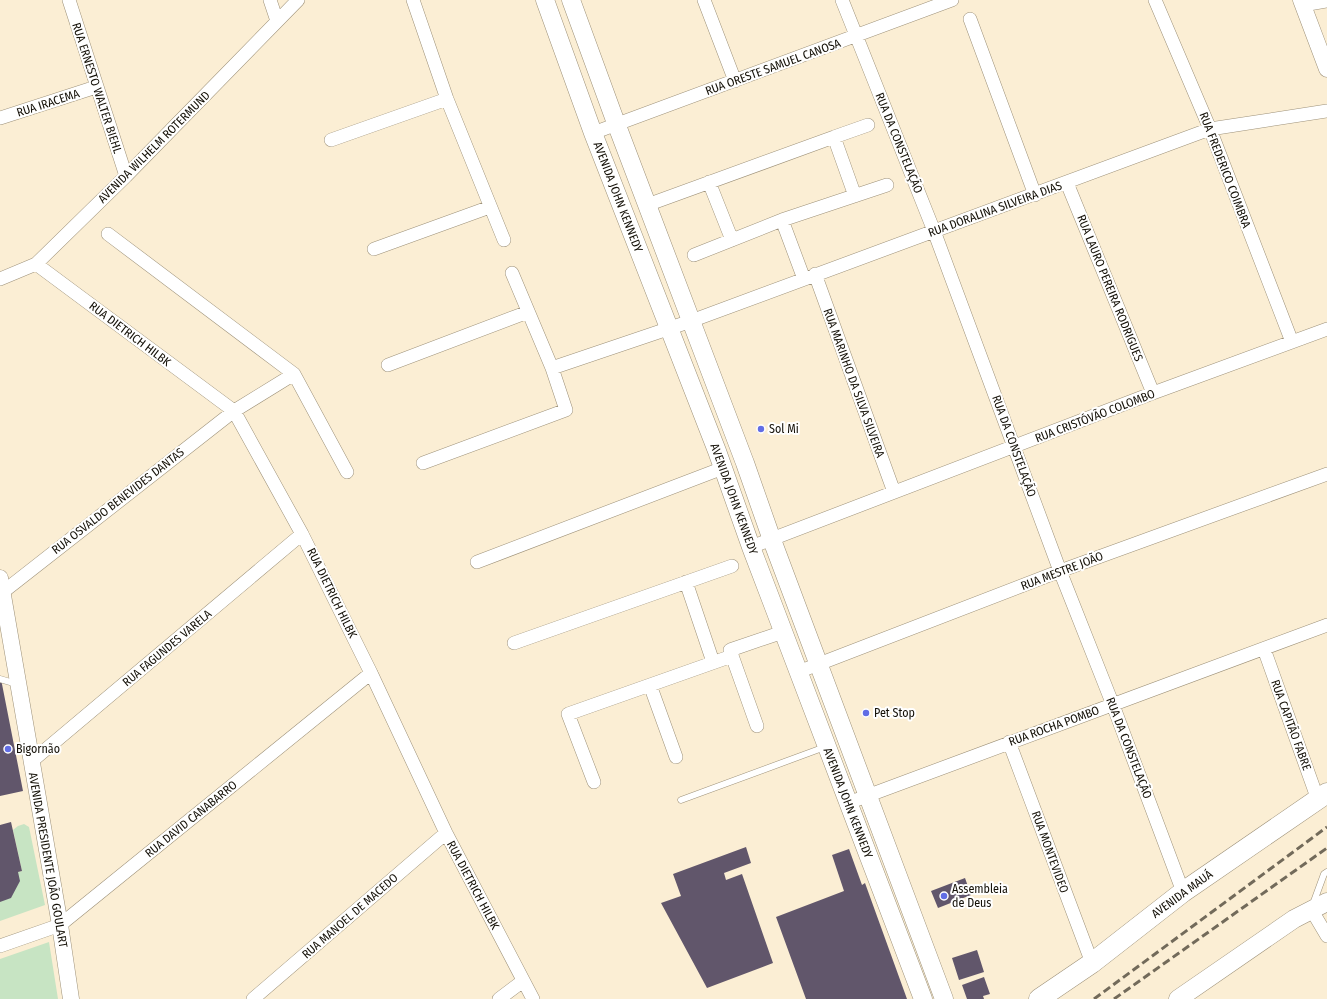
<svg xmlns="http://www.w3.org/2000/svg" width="1327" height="999" font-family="'Fira Sans Condensed',sans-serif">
	<rect width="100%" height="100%" fill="#fbeed4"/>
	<!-- green -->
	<path fill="#c7e4c3" d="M24,824L29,827L45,905L0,921V902L18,872L22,871L13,830L18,826Z
		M49,942L58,999H0V959Z"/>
	<!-- building -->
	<path fill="#61566b" d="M1,679L23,791L0,796V680Z
		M11,822L22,871L18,872L20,881L11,898L0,902V825Z
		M746,847L751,863L724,873L726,880L742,874L773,963L707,988L661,903L681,896L673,874Z
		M849,849L862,885L865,883L907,999H806L776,917L844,891L832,855Z
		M965,878L971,895L938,908L931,891Z
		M977,950L984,972L959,980L952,958Z
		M984,977L990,994L983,996L984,999H967L962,985Z"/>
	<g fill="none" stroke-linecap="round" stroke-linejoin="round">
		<!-- service casing -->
		<g stroke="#9d9179" stroke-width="7">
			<path id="service" d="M0,679L17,684
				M681,800L825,747
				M1313,904L1324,874L1327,872"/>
		</g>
		<!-- minor casing -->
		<g stroke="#9d9179" stroke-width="14">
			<path id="minor" d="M69,0L126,176
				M270,0L277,21
				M413,0L447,99L504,240
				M704,0L735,81
				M842,0L934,231L1060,571L1113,705L1183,892
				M1155,0L1210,129L1292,342
				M1303,5L1327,1
				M970,19L1035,195
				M0,118L96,87
				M593,133L952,0
				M331,140L447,99
				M709,182L732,240
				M1067,183L1153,393
				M855,196L834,137L868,125
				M647,205L834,137
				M108,234L294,374L347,472
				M374,249L490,207
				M694,255L782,220
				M36,264L234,411L302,534L371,673L446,833L533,999
				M815,274L894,492
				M0,279L36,264L126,176L298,0
				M804,279L782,220L887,185
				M388,365L528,312
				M552,368L691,321L1210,129L1327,111
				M423,463L566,410L552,368L512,273
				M751,547L1153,393L1327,329
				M477,562L723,468
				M686,582L713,662
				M3,592L234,411L294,374
				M514,643L732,566
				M1264,649L1318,800
				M798,672L1060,571L1327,474
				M650,685L676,757
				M757,726L730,650L783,632
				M1009,742L1092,963
				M32,761L302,534
				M594,782L568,714L732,656
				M848,803L1327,625
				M1311,909L1327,936
				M0,946L60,925L371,673
				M253,999L446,833
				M499,999L523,981"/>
		</g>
		<!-- tertiary casing -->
		<g stroke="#9d9179" stroke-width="17">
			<path id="tertiary" d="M1301,0L1327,69
				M0,578L60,925L71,999"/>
		</g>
		<!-- secondary casing -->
		<g stroke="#9d9179" stroke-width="19">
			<path id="secondary" d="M545,0L593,133L717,451L751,547L923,999
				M571,0L616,123L745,463L772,540L944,999
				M1178,999L1294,919L1327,902"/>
		</g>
		<!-- primary casing -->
		<g stroke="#9d9179" stroke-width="21">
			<path id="primary" d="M1039,999L1092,963L1183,892L1327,793"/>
		</g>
		<!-- service -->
		<use href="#service" stroke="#fff" stroke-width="6"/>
		<!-- minor -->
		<use href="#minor" stroke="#fff" stroke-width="13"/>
		<!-- tertiary -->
		<use href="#tertiary" stroke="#fff" stroke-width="16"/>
		<!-- secondary -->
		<use href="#secondary" stroke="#fff" stroke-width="18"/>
		<!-- primary -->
		<use href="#primary" stroke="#fff" stroke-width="20"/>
		<!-- rail -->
		<path stroke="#726a5a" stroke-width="3" stroke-dasharray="8 4" stroke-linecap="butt" d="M1094,999L1327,827
			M1114,999L1327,848"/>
	</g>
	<!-- markers -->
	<g fill="#616de5" stroke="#fff" stroke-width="1.5">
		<circle cx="761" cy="429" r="4"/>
		<circle cx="866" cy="713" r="4"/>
		<circle cx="8" cy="749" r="4"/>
		<circle cx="944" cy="896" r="4"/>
	</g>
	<g text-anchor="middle" stroke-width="4" stroke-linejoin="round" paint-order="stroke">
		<!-- street labels -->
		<g font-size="12" fill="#141007" stroke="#fff">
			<text transform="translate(773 67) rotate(-20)" y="4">RUA ORESTE SAMUEL CANOSA</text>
			<text transform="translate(97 88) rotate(72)" y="4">RUA ERNESTO WALTER BIEHL</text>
			<text transform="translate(48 103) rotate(-18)" y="4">RUA IRACEMA</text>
			<text transform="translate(899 143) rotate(68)" y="4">RUA DA CONSTELAÇÃO</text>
			<text transform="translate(154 147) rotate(-45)" y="4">AVENIDA WILHELM ROTERMUND</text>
			<text transform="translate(1225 170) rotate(69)" y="4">RUA FREDERICO COIMBRA</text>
			<text transform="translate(618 197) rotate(69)" y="4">AVENIDA JOHN KENNEDY</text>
			<text transform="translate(995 209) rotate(-20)" y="4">RUA DORALINA SILVEIRA DIAS</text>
			<text transform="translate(1110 288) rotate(68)" y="4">RUA LAURO PEREIRA RODRIGUES</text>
			<text transform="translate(130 334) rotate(37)" y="4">RUA DIETRICH HILBK</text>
			<text transform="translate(854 383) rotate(70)" y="4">RUA MARINHO DA SILVA SILVEIRA</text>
			<text transform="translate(1095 416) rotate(-21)" y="4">RUA CRISTÓVÃO COLOMBO</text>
			<text transform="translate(1014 446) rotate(70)" y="4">RUA DA CONSTELAÇÃO</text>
			<text transform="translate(734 499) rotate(70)" y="4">AVENIDA JOHN KENNEDY</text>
			<text transform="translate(118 501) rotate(-38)" y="4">RUA OSVALDO BENEVIDES DANTAS</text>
			<text transform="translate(1062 571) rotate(-21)" y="4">RUA MESTRE JOÃO</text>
			<text transform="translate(332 593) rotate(64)" y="4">RUA DIETRICH HILBK</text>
			<text transform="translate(167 648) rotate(-40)" y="4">RUA FAGUNDES VARELA</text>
			<text transform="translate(1291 725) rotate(70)" y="4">RUA CAPITÃO FABRE</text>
			<text transform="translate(1054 726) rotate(-20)" y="4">RUA ROCHA POMBO</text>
			<text transform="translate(1129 748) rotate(69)" y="4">RUA DA CONSTELAÇÃO</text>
			<text transform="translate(848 803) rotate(69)" y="4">AVENIDA JOHN KENNEDY</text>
			<text transform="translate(191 819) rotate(-39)" y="4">RUA DAVID CANABARRO</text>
			<text transform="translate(1050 852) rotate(70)" y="4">RUA MONTEVIDEO</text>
			<text transform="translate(48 860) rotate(80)" y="4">AVENIDA PRESIDENTE JOÃO GOULART</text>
			<text transform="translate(473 885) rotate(62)" y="4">RUA DIETRICH HILBK</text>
			<text transform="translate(1182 894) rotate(-36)" y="4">AVENIDA MAUÁ</text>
			<text transform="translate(350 916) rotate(-41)" y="4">RUA MANOEL DE MACEDO</text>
		</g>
		<!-- poi labels -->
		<g font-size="12" fill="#141007" stroke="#fff" text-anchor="start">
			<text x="769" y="433">Sol Mi</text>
			<text x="874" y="717">Pet Stop</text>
			<text x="16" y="753">Bigornão</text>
			<text x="952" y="893">Assembleia<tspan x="952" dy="14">de Deus</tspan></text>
		</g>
	</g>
</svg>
